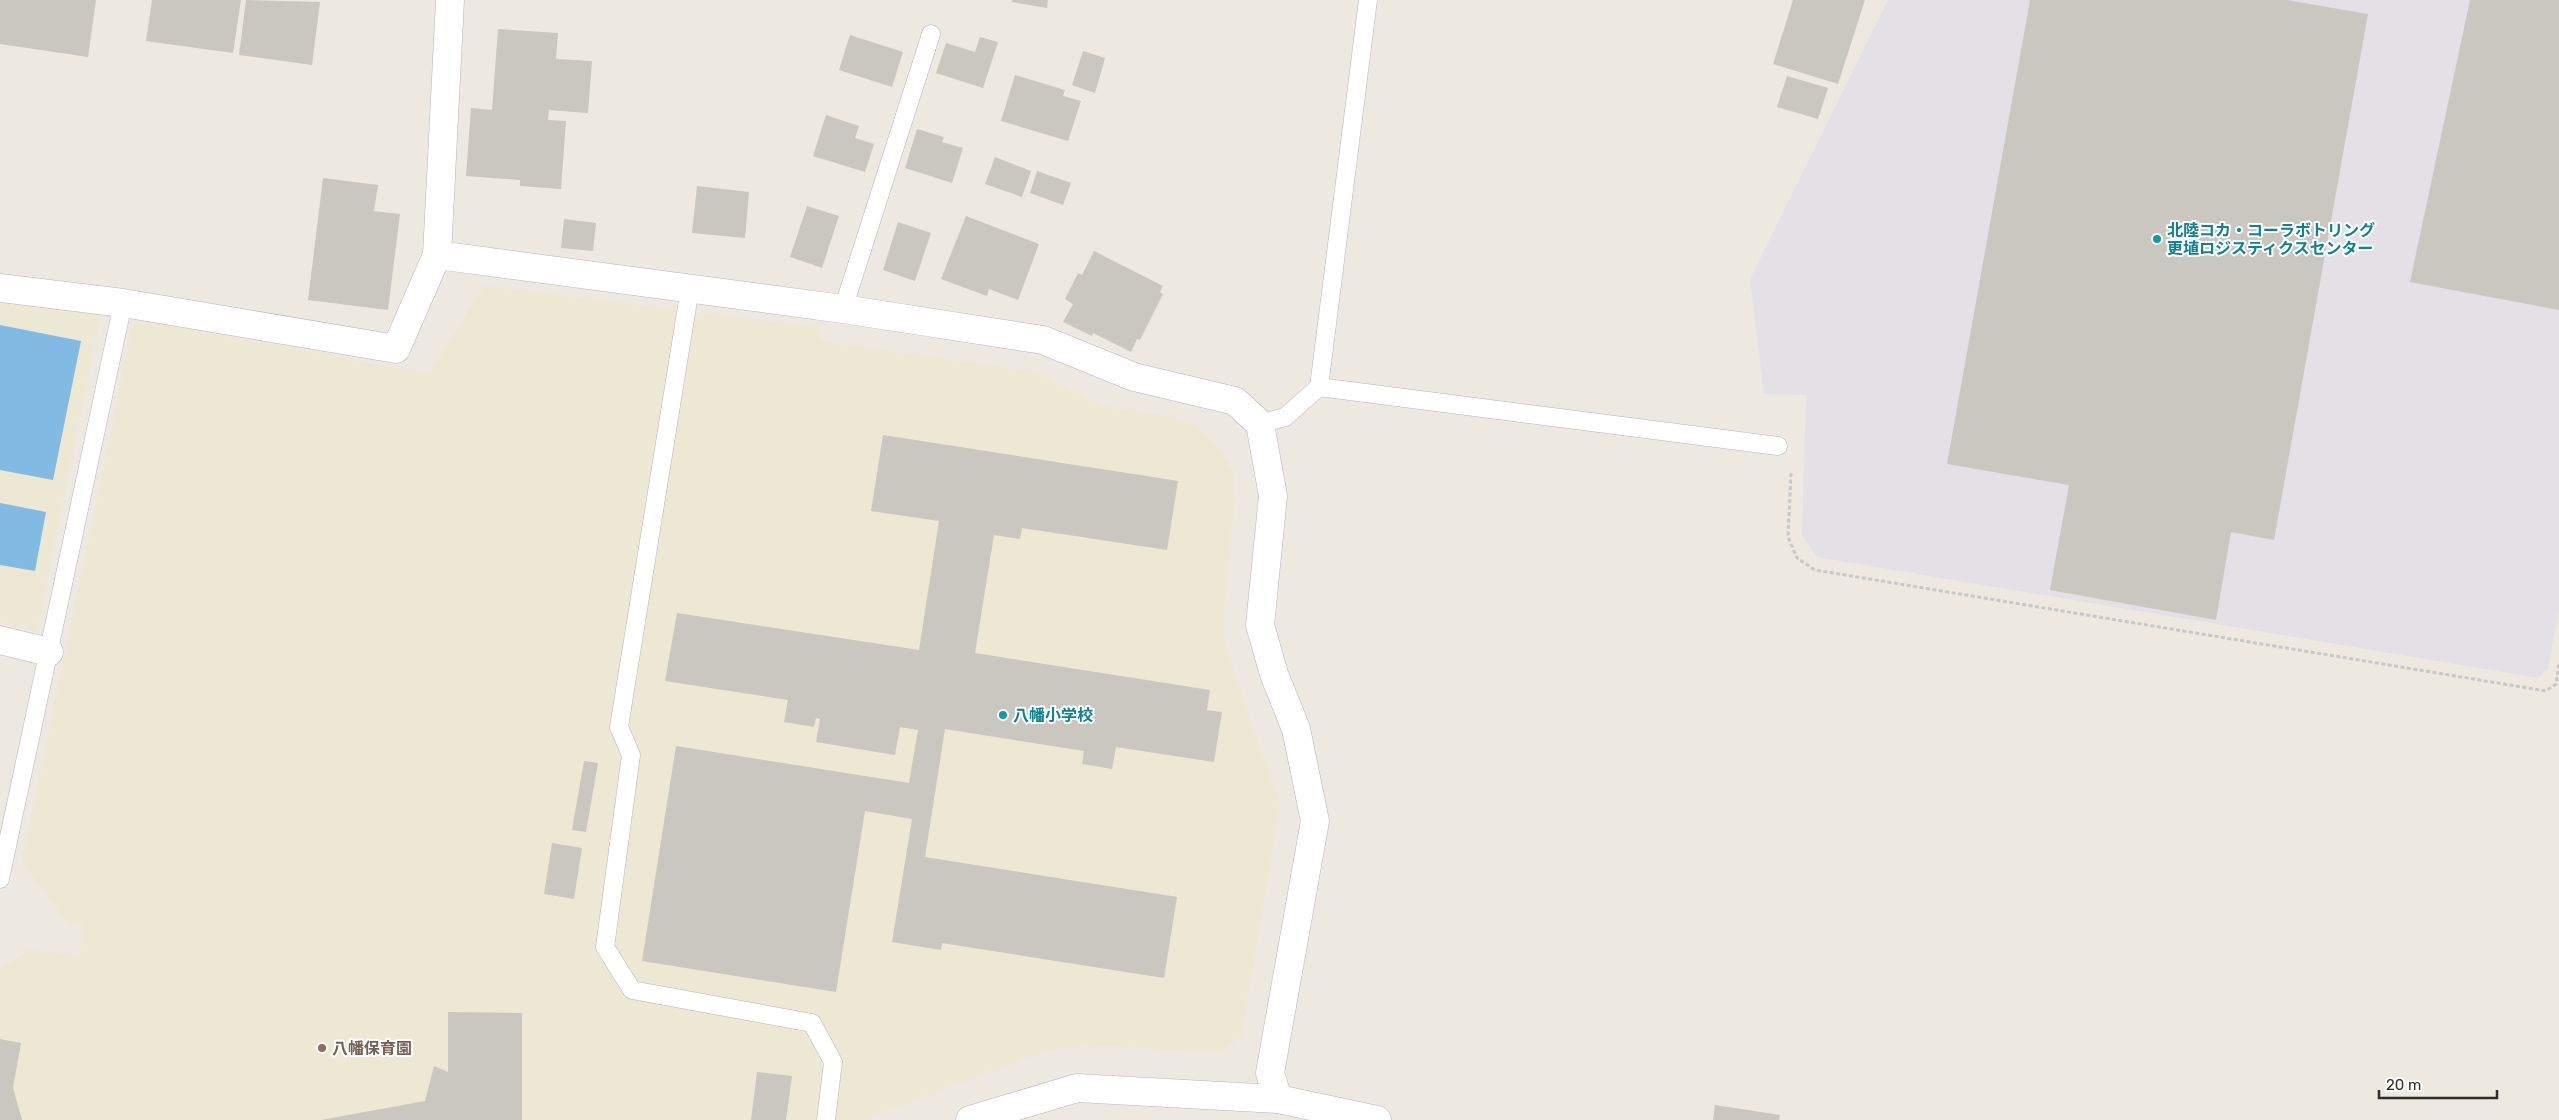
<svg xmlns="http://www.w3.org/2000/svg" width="2559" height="1120" font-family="Rubik,'Noto Sans JP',sans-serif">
	<rect width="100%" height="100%" fill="#ede9e1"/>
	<!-- industrial -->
	<path fill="#e3e1e6" d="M1888,0H2559V611L2548,669L2538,678L1817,557L1802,536L1806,395L1764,394L1750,279Z"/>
	<!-- education -->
	<path fill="#ece8d3" d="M484,286L821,328L819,341L1037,372L1107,407L1172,417L1198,427L1218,447L1233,473L1234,504L1224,607V642L1280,805L1241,1036L1220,1053L1080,1044L1036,1054L861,1120H0V969L29,950L80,957L82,925L67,923L22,861L132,328L145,321L429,374Z
		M0,301L101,311L37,632L0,622Z"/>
	<!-- water -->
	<path fill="#81bae2" d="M0,325L81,341L53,480L0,470Z
		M0,503L46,512L35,571L0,565Z"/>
	<!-- building -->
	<path fill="#c9c7bf" d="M0,0H96L88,57L0,44Z
		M152,0H241L233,53L146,41Z
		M246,0L320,2L312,65L239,55Z
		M1012,0H1048L1047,8L1012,2Z
		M1793,0H1865L1838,84L1773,64Z
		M2030,0H2287L2368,14L2274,540L2231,532L2216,620L2050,590L2069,485L1947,464Z
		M2470,0H2559V310L2410,282Z
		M498,29L558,33L556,59L592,61L588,113L549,110L548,120L566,121L561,189L520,186V180L466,176L471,108L492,110Z
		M850,35L903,52L892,87L839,70Z
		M980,37L998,42L983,88L936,73L946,43L975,52Z
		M1083,51L1105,58L1095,93L1072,85Z
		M1015,75L1065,90L1063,96L1081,101L1068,141L1001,121Z
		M1787,76L1828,88L1818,119L1777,107Z
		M826,115L859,126L855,138L874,144L865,172L813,156Z
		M917,129L944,137L942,142L963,148L952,183L905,168Z
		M995,157L1031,171L1022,197L985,184Z
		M1037,171L1071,183L1063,205L1030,193Z
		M323,178L378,185L374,211L400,214L388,310L308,300Z
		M697,186L749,192L745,238L692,233Z
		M807,206L839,216L822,268L790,257Z
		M966,216L1039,244L1018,300L989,289L987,296L941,279Z
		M564,219L596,223L593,251L561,248Z
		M898,222L931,233L915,281L883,270Z
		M1094,251L1163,286L1160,292L1163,294L1140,340L1137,339L1131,352L1093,333L1092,336L1063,322L1073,304L1065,299L1078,273L1082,275Z
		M883,435L1178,481L1167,550L1022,528L1020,539L994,535L975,653L1210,690L1207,710L1222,712L1214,762L1116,747L1112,769L1082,764L1084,751L945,729L925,857L1177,897L1164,978L942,943L941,950L892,942L912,819L865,811L836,992L642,961L676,746L909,783L918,730L900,727L895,755L816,742L820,719L816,718L814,727L784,722L788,700L665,681L677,613L919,650L939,521L871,511Z
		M584,761L598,763L586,832L572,830Z
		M552,843L582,848L574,899L544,894Z
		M448,1012L522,1013V1120H321L425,1101L434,1066L448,1072Z
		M0,1039L21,1043L13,1088L22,1120H0Z
		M757,1072L792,1076L786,1120H751Z
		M1715,1105L1780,1115L1779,1120H1713Z"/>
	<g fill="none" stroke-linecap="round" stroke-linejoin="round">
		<!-- lane casing -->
		<g stroke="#b5b5bf" stroke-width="19">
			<path id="lane" d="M1368,0L1319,387L1778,446
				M690,288L619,727L631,755L605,947L632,990L812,1023L833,1062L826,1120
				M843,309L931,34
				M1260,424L1285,417L1319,387
				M0,879L123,303"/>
		</g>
		<!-- street casing -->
		<g stroke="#b5b5bf" stroke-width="29">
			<path id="street" d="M0,288L123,303L396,349L437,255L450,0
				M0,640L49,652
				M970,1120L1077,1088L1278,1099L1377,1120"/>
		</g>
		<!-- secondary casing -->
		<g stroke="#b5b5bf" stroke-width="29">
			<path id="secondary" d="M437,255L843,309L1043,340L1134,377L1235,401L1260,424L1273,496L1260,625L1274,674L1296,729L1315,821L1270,1073L1278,1099"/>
		</g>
		<!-- path -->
		<path stroke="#c8c8c8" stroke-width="3" stroke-dasharray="4 2.5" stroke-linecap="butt" d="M1791,473L1788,537L1797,558L1815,570L2546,691L2556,684L2559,663"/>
		<!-- lane -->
		<use href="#lane" stroke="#fff" stroke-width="18"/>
		<!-- street -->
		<use href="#street" stroke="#fff" stroke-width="28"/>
		<!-- secondary -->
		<use href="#secondary" stroke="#fff" stroke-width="28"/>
	</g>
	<!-- markers -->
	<g fill="#0f9aa8" stroke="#fff" stroke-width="2">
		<circle cx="2157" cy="239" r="5"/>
		<circle cx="1003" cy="715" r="5"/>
	</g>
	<circle fill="#8d6e63" stroke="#fff" stroke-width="2" cx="322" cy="1048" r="5"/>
	<g text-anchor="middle" stroke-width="4" stroke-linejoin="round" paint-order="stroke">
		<!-- culture labels -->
		<g font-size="16" font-weight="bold" fill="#0d838f" stroke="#fff" text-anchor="start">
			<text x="2167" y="236">北陸コカ・コーラボトリング<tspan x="2167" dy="18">更埴ロジスティクスセンター</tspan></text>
			<text x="1013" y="721">八幡小学校</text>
		</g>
		<!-- education labels -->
		<g font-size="16" font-weight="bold" fill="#785e54" stroke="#fff" text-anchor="start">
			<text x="332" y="1054">八幡保育園</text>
		</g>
	</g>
	<!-- scale -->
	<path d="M2379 1090v8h118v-8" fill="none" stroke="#2d2d2d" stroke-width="2.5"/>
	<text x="2386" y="1090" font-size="15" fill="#2d2d2d" stroke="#ffffff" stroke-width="4" paint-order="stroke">20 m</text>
</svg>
